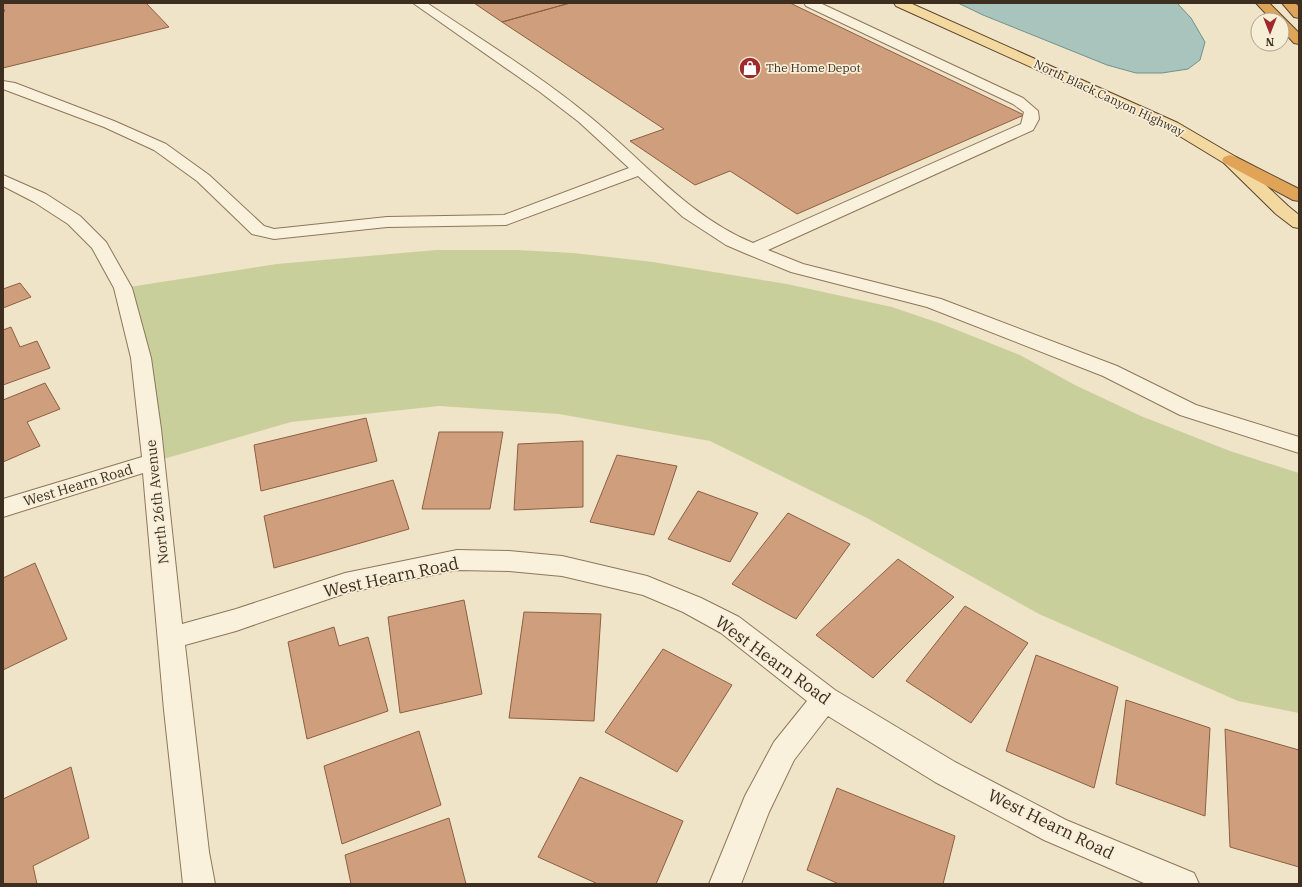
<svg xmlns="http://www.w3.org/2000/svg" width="1302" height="887" font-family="'IBM Plex Serif',serif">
	<rect width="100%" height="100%" fill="#f0e4c8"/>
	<!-- green -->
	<path fill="#c9cf9b" d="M436,250H517L574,253L653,262L787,284L892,307L942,324L1020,355L1075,385L1141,416L1230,451L1299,473V713L1238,701L1039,614L867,518L710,441L559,414L439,406L291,422L153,462L123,288L277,264Z"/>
	<!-- water -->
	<path fill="#a9c4bc" stroke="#6f938a" d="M958,3H1177L1191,18L1205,42L1200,60L1188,69L1162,73H1136L1107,65L983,15Z"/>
	<!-- building -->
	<path fill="#cf9f7d" stroke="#8d5f41" d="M3,3H146L169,27L3,68V12L5,11L3,8Z
		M474,3H570L502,22Z
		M570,3H790L1024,115L797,214L730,171L695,185L630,141L664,129L502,22Z
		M20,283L31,297L3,308V289Z
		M11,327L20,347L37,341L50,368L3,385V330Z
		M45,383L60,409L27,422L40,446L3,462V400Z
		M366,418L377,461L261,491L254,445Z
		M439,432H503L490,509H422Z
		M583,441V507L514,510L518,444Z
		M617,455L677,466L654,535L590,522Z
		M393,480L409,529L274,568L264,516Z
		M698,491L758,513L730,562L668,539Z
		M788,513L850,544L796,619L732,584Z
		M898,559L954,597L873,678L816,635Z
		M35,563L67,639L3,670V578Z
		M464,600L482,694L400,713L388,617Z
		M965,606L1028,643L971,723L906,681Z
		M524,612L601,614L594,721L509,718Z
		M334,627L339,646L368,637L388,711L307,739L288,642Z
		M663,649L732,685L677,772L605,732Z
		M1036,655L1118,687L1094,788L1006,751Z
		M1126,700L1210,728L1205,816L1116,784Z
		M1225,729L1299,750V867L1230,847Z
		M419,731L441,805L342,844L324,766Z
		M71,767L89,838L33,866L37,884H3V799Z
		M580,777L683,821L656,884H598L538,857Z
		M837,788L955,836L943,884H839L807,870Z
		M449,818L466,884H351L345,855Z"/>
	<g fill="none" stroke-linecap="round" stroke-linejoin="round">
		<!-- minor casing -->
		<g stroke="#8d765c" stroke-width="2">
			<path id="minor" d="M413,3H427C482,40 538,74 589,116C642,159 689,217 753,243L1021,124L1024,112L1013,104L806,6L804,3H820L1023,98L1038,111L1039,119L1033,130L768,250L803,264L941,299L1117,366L1196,405L1299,437V453L1180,415L1103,376L927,307L791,272L747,254L726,245L683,217L638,176L506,225L387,227L274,239L252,234L197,181L154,150L104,127L3,89V81L15,83L114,121L166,144L209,175L264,226L274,229L387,217L504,215L629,168L579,122L540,92Z
				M3,175L46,194L80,216L106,242L132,288L151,358L161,429L182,624L236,609L345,573L457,550L509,551L562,556L647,576L701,598L739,617L835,690L955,762L1066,820L1194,873L1199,884H1146L1044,840L935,782L828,716L794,760L769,812L741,884H709L745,796L774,742L807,701L721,633L683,612L643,595L562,576L509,571L457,570L346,593L236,631L185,645L209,852L215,884H183L164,710L143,473L3,517V499L142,457L131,358L114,288L92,248L68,224L34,202L3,186Z"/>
		</g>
		<!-- major casing -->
		<g stroke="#5b4430" stroke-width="2">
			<path id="major" d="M894,3H910L1178,123L1236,157L1288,206L1299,215V228L1293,227L1276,214L1224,163L1168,129L896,6Z"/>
		</g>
		<!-- highway casing -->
		<g stroke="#5b4430" stroke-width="2">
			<path id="highway" d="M1256,3H1269L1299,33V44L1294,43L1282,30V20H1272Z
				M1282,3H1295L1299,7V18L1294,17Z
				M1230,155L1236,157L1299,189V201L1293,200L1224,163L1222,160L1224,157Z"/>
		</g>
		<!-- minor -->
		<use href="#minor" fill="#faf1dc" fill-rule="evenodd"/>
		<!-- major -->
		<use href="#major" fill="#f3d9a0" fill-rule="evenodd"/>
		<!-- highway -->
		<use href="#highway" fill="#e0a458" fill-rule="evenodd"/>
	</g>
	<!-- icons -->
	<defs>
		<g id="shop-disc" transform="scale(1.15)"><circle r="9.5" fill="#9e2a2b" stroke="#f7eed8"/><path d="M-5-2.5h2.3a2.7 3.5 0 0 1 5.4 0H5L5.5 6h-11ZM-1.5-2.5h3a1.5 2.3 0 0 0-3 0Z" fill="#fff"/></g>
	</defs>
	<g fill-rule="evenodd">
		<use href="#shop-disc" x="750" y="68"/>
	</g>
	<g text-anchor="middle" stroke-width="3.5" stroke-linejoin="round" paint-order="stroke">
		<!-- far-poi labels -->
		<g font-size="12" fill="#3d2e20" stroke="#f7eed8" text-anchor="start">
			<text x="766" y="72">The Home Depot</text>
		</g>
		<!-- far-street labels -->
		<g font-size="12" fill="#3d2e20" stroke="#f7eed8">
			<text transform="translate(1109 98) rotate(25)" y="4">North Black Canyon Highway</text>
		</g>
		<!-- street labels -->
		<g font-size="14" fill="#3d2e20" stroke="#f7eed8">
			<text transform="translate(78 485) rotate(-17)" y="5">West Hearn Road</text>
			<text transform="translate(157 502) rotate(-96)" y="5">North 26th Avenue</text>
		</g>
		<!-- near-street labels -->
		<g font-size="17" fill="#3d2e20" stroke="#f7eed8">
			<text transform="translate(391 577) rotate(-12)" y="6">West Hearn Road</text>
			<text transform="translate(773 660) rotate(36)" y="6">West Hearn Road</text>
			<text transform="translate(1051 824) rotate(26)" y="6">West Hearn Road</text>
		</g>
	</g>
	<!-- border -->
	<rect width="1302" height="887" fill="none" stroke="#3d2e20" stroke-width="8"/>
	<!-- north arrow -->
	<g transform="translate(1270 32) rotate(180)"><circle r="19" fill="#f7eed8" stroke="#ada18e"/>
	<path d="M0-3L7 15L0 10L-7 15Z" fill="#9e2a2b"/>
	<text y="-6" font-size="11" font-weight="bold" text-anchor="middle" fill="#3d2e20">N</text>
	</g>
</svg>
